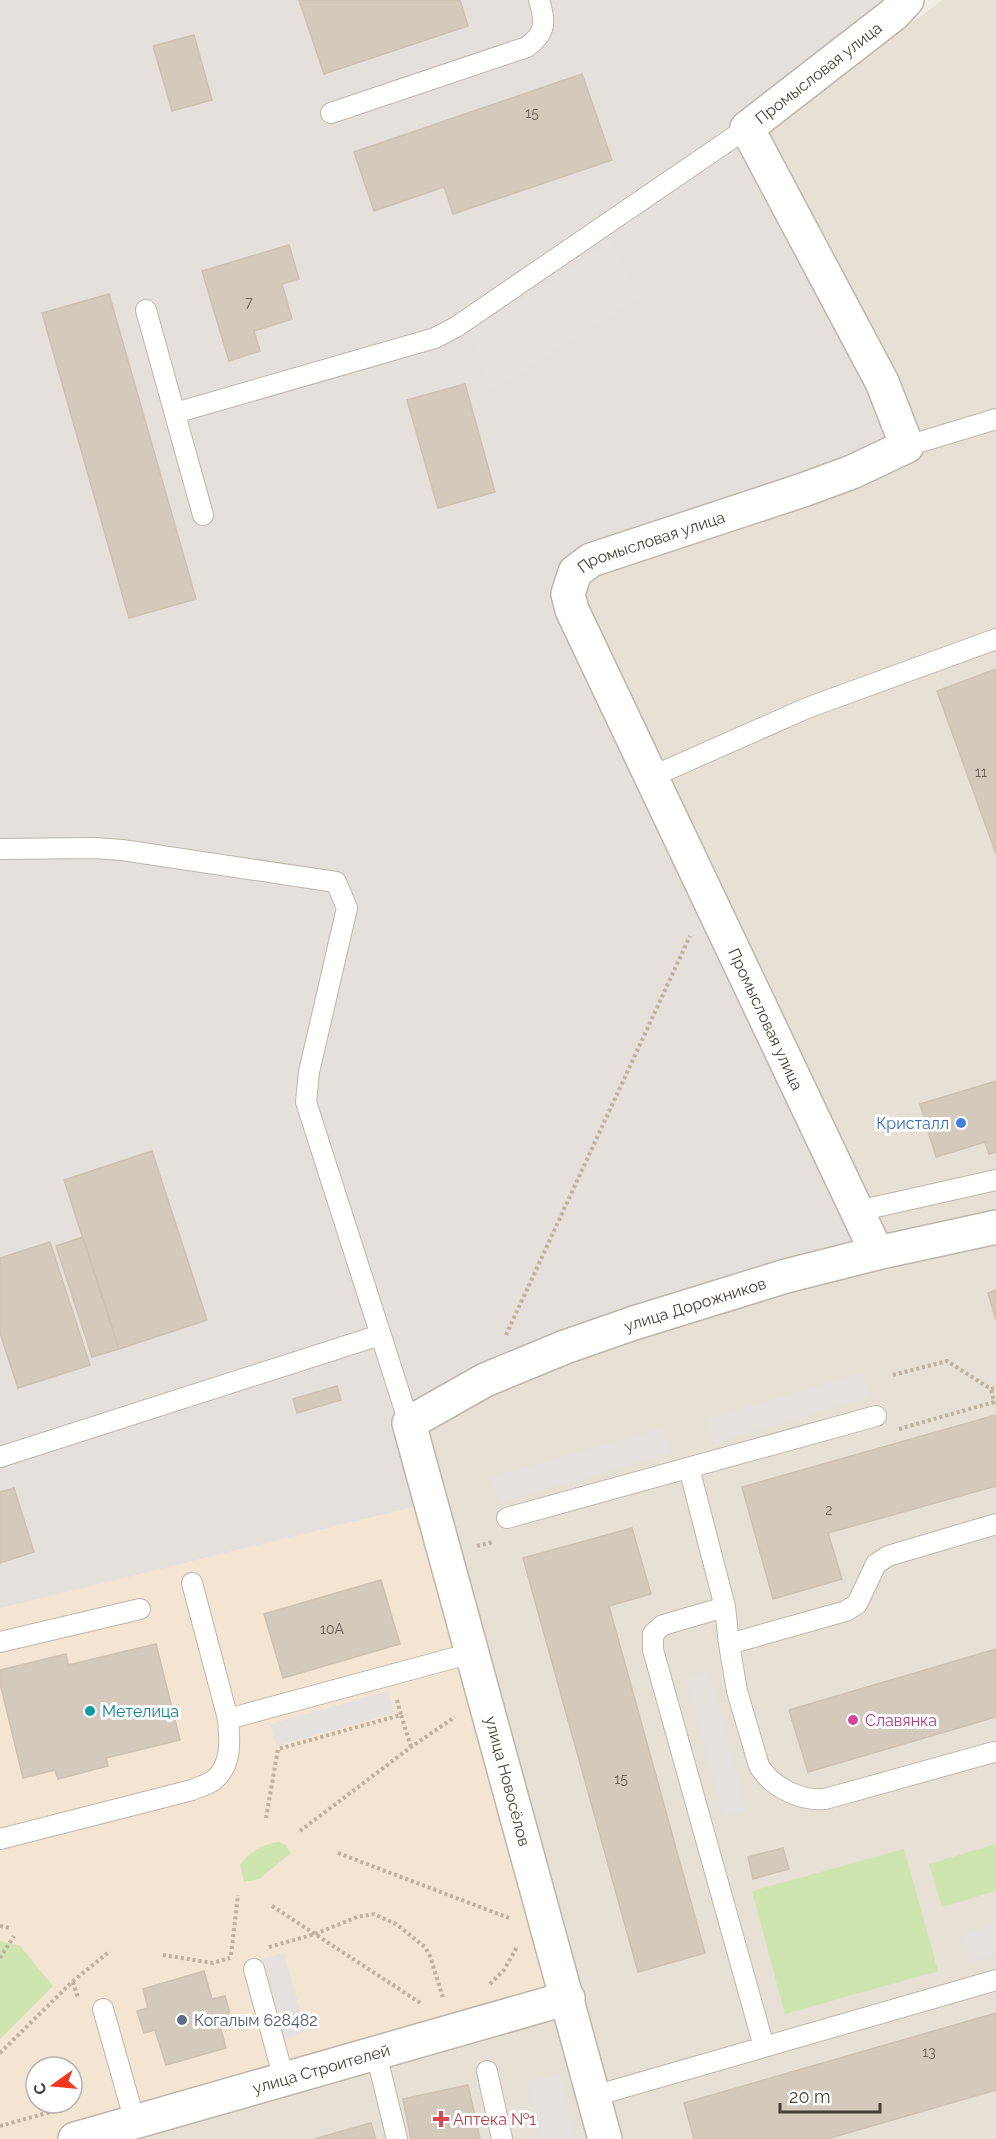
<svg xmlns="http://www.w3.org/2000/svg" width="996" height="2139" font-family="Raleway,sans-serif">
	<rect width="100%" height="100%" fill="#f2eee6"/>
	<!-- residential -->
	<path fill="#e6e0d5" fill-rule="evenodd" d="M943,0H996V2139H0V1597L186,1547L194,1575L446,1502L323,1108L458,515L617,238ZM36,2067H72V2103H36Z"/>
	<!-- commercial -->
	<path fill="#f4e4d2" fill-rule="evenodd" d="M430,1503L568,1998L75,2139H0V1608ZM36,2067H72V2103H36Z"/>
	<!-- industrial -->
	<path fill="#e5e0db" d="M0,0H907L747,128L907,446L591,560L568,594L877,1253L786,1276L409,1424L430,1503L0,1608Z"/>
	<!-- green -->
	<path fill="#cfe5b0" d="M279,1842L286,1845L291,1853L259,1879L244,1882L240,1865C250,1851 262,1844 279,1842Z
		M996,1844V1891L942,1907L929,1864Z
		M904,1849L938,1971L785,2014L752,1891Z
		M0,1941L20,1946L53,1986L0,2039Z"/>
	<!-- parking -->
	<path fill="#e4e1de" d="M609,242L641,296L490,392L471,335Z
		M862,1373L869,1397L713,1443L706,1419Z
		M662,1428L670,1453L499,1503L492,1477Z
		M709,1671L747,1811L724,1817L686,1677Z
		M388,1691L394,1713L276,1746L270,1724Z
		M996,1924V1954L970,1962L962,1934Z
		M284,1953L306,2032L283,2039L261,1959Z
		M560,2074L575,2139H541L527,2082Z"/>
	<!-- building -->
	<path fill="#d4cabc" stroke="#cec1b0" stroke-width="1.5" d="M299,0H460L468,26L324,74Z
		M194,35L212,100L172,111L153,46Z
		M582,74L612,160L453,214L444,187L374,211L354,152Z
		M289,245L299,279L282,284L292,319L254,331L260,351L229,361L202,271Z
		M109,294L196,599L129,618L42,313Z
		M465,384L495,492L438,508L407,400Z
		M996,669V854L937,691Z
		M996,1081V1152L989,1154L985,1142L936,1157L920,1104Z
		M152,1151L207,1320L119,1349L64,1180Z
		M83,1237L119,1349L92,1357L56,1246Z
		M50,1242L90,1365L18,1388L0,1333V1258Z
		M996,1290V1320L988,1293Z
		M337,1386L341,1400L297,1413L293,1399Z
		M996,1415V1486L828,1533L842,1579L773,1599L742,1487Z
		M14,1488L34,1552L0,1563V1492Z
		M632,1528L651,1594L609,1606L705,1953L638,1972L523,1558Z
		M381,1580L400,1644L283,1678L264,1614Z
		M156,1644L180,1740L106,1758L108,1766L58,1779L55,1770L23,1778L0,1683V1670L66,1654L68,1665Z
		M996,1649V1717L808,1772L789,1710Z
		M783,1848L789,1869L753,1879L748,1857Z
		M204,1971L212,1999L225,1996L231,2018L219,2022L226,2048L166,2065L155,2030L144,2033L137,2011L148,2008L143,1989Z
		M996,2013V2090L827,2139H694L684,2103Z
		M468,2085L480,2139H411L403,2099Z
		M371,2123L376,2139H314Z"/>
	<g fill="none" stroke-linecap="round" stroke-linejoin="round">
		<!-- service casing -->
		<g stroke="#beb6a9" stroke-width="22">
			<path id="service" d="M331,113L527,47C546,33 546,22 539,0
				M146,310L203,515
				M175,413L435,338L456,327L747,128
				M907,446L996,419
				M651,777L807,708L996,639
				M0,849L94,848L122,850L336,882L347,908L309,1072L306,1102L409,1423
				M858,1211L996,1180
				M0,1457L380,1335
				M689,1468L725,1607L729,1644L846,1611L857,1604L876,1564L888,1556L996,1524
				M507,1518L876,1416
				M192,1583L228,1719
				M0,1642L140,1609
				M729,1644L737,1691L759,1766C773,1788 800,1801 825,1799L994,1752
				M0,1839L192,1790C198,1787 208,1785 214,1780C232,1765 230,1741 228,1719L472,1653
				M254,1969L284,2079
				M103,2009L135,2122
				M764,2047L996,1980
				M376,2053L397,2139
				M487,2071L502,2139
				M594,2096L764,2047L653,1650V1634L663,1625L725,1607"/>
		</g>
		<!-- minor casing -->
		<g stroke="#beb6a9" stroke-width="36">
			<g id="minor">
				<path id="s1" d="M877,1253L572,610L568,594L575,572L591,560L803,490L852,472L907,446L882,382L747,128L894,14L907,0"/>
				<path id="s2" d="M75,2139L568,1998"/>
				<path id="s3" d="M605,2139L409,1423L485,1380L565,1347L634,1323L786,1276L877,1253L996,1227"/>
			</g>
		</g>
		<!-- path -->
		<path stroke="#bfb19b" stroke-width="4" stroke-dasharray="3 3" stroke-linecap="butt" d="M506,1335L690,936
			M893,1375L947,1361L991,1389L996,1388
			M899,1429L994,1402L991,1389
			M477,1546L493,1542
			M397,1700L401,1715
			M266,1818L278,1749L401,1715L411,1747
			M300,1831L411,1747L455,1717
			M338,1853L509,1918
			M272,1906L422,2004
			M0,1926L10,1928
			M269,1947L315,1934L357,1917L374,1914L396,1924L425,1947L430,1956L443,1998
			M163,1955L213,1963L230,1958
			M231,1955L238,1895
			M0,1958L14,1936
			M73,1982L78,1998
			M490,1984L504,1970L517,1947
			M0,2053L73,1981L109,1952
			M0,2126L54,2111"/>
		<!-- service -->
		<use href="#service" stroke="#fff" stroke-width="20"/>
		<!-- minor -->
		<use href="#minor" stroke="#fff" stroke-width="33"/>
	</g>
	<!-- markers -->
	<circle fill="#3f7fe0" stroke="#fff" stroke-width="2" cx="961" cy="1123" r="6"/>
	<circle fill="#0f9aa8" stroke="#fff" stroke-width="2" cx="90" cy="1711" r="6"/>
	<circle fill="#d1479c" stroke="#fff" stroke-width="2" cx="853" cy="1720" r="6"/>
	<circle fill="#5c6f8a" stroke="#fff" stroke-width="2" cx="182" cy="2020" r="6"/>
	<path fill="#e0444e" stroke="#fff" stroke-width="2" d="M438 2110h6v6h6v6h-6v6h-6v-6h-6v-6h6z"/>
	<g text-anchor="middle" stroke-width="6" stroke-linejoin="round" paint-order="stroke">
		<!-- number labels -->
		<g font-size="14" fill="#696258">
			<text x="532" y="118">15</text>
			<text x="249" y="307">7</text>
			<text x="981" y="777">11</text>
			<text x="829" y="1515">2</text>
			<text x="332" y="1634">10А</text>
			<text x="621" y="1784">15</text>
			<text x="929" y="2057">13</text>
		</g>
		<!-- street labels -->
		<g font-size="16" fill="#453f36" stroke="#fff">
			<text dy="6" stroke="none"><textPath href="#s1" startOffset="1554">Промысловая улица</textPath></text>
			<text dy="6" stroke="none"><textPath href="#s1" startOffset="834">Промысловая улица</textPath></text>
			<text transform="translate(766 1019) rotate(65)" y="6">Промысловая улица</text>
			<text dy="6" stroke="none"><textPath href="#s3" startOffset="1053">улица Дорожников</textPath></text>
			<text transform="translate(508 1781) rotate(75)" y="6">улица Новосёлов</text>
			<text dy="6" stroke="none"><textPath href="#s2" startOffset="256">улица Строителей</textPath></text>
		</g>
		<!-- shop labels -->
		<g font-size="16" fill="#366cbe" stroke="#fff" text-anchor="end">
			<text x="949" y="1129">Кристалл</text>
		</g>
		<!-- culture labels -->
		<g font-size="16" fill="#0d838f" stroke="#fff" text-anchor="start">
			<text x="102" y="1717">Метелица</text>
		</g>
		<!-- hotel labels -->
		<g font-size="16" fill="#b23c85" stroke="#fff" text-anchor="start">
			<text x="865" y="1726">Славянка</text>
		</g>
		<!-- service labels -->
		<g font-size="16" fill="#4e5e75" stroke="#fff" text-anchor="start">
			<text x="194" y="2026">Когалым 628482</text>
		</g>
		<!-- health labels -->
		<g font-size="16" fill="#be3a42" stroke="#fff" text-anchor="start">
			<text x="453" y="2125">Аптека №1</text>
		</g>
	</g>
	<!-- north arrow -->
	<g transform="translate(54 2085) rotate(255)"><circle r="28" fill="#ffffff" stroke="#b5b2af" stroke-width="1.5"/>
	<path d="M0-4.5L10 22L0 15L-10 22Z" fill="#f2371e"/>
	<text y="-9" font-size="16" font-weight="bold" text-anchor="middle" fill="#453f36">С</text>
	</g>
	<!-- scale -->
	<path d="M780 2103v9h100v-9" fill="none" stroke="#453f36" stroke-width="3"/>
	<text x="789" y="2103" font-size="18" fill="#453f36" stroke="#ffffff" stroke-width="4.5" paint-order="stroke">20 m</text>
</svg>
